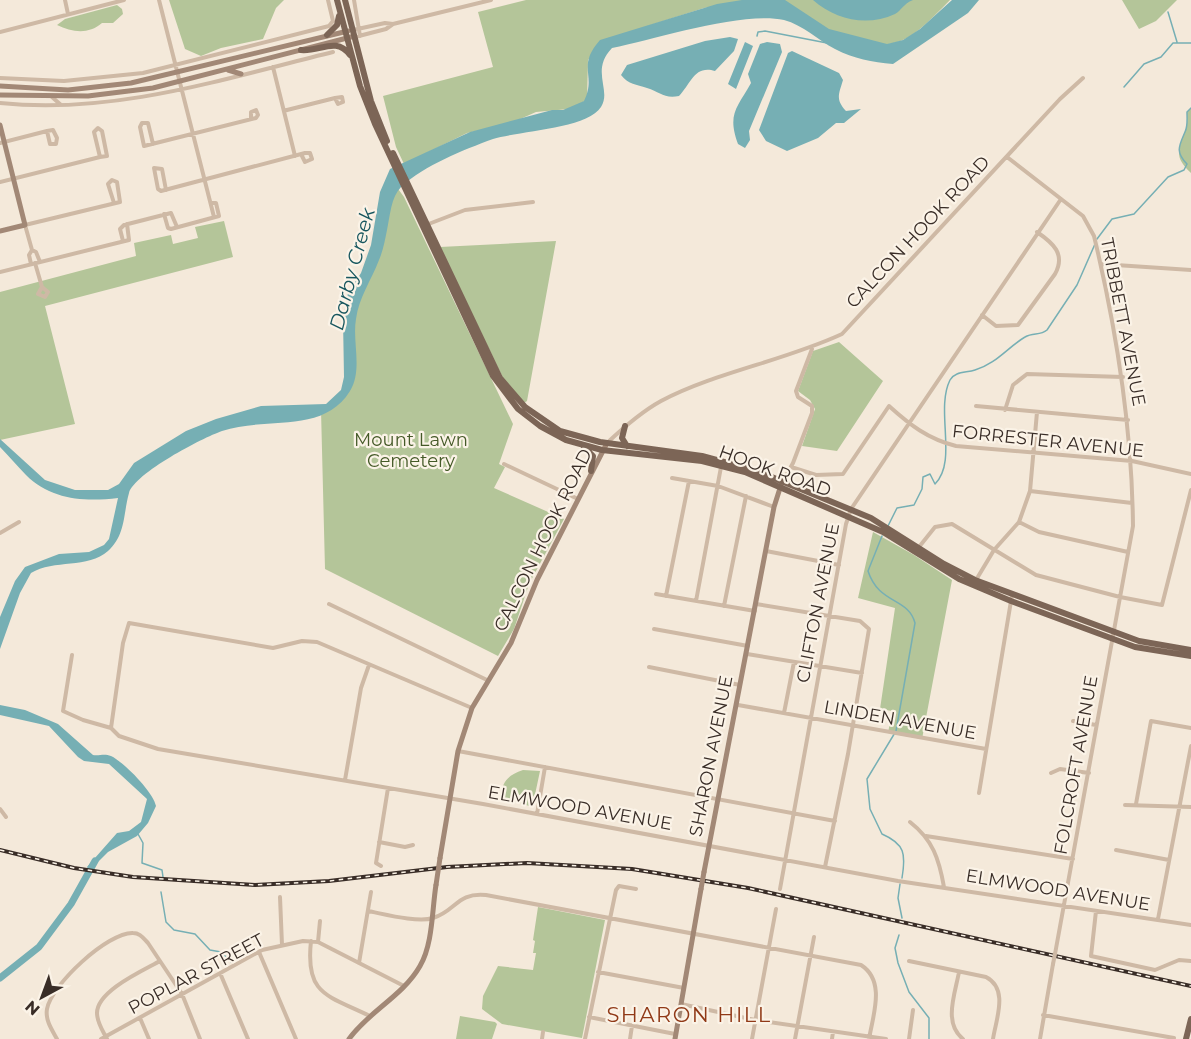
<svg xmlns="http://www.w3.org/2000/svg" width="1191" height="1039" font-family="Montserrat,sans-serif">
	<rect width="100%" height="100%" fill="#f4e9da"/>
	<!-- green -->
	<path fill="#b4c599" d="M169,0H284L276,8L263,39L221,48L201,56L185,49Z
		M526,0H752L704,8L601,41L588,60L587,100L569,109L536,112L509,124L467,133L404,164L396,147L383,96L493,67L478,12Z
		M770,0H950C939,11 928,23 916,32C871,67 811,22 770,0Z
		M1122,0H1177L1156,21L1139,29Z
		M117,5L122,9L123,14L113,23H102C88,35 72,32 57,25L65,19Z
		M1191,108V173C1174,157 1178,151 1185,131C1188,125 1187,118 1187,112Z
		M393,182L404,197L513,424L499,464L505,467L494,488L564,519L529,584L514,629L498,656L325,569L321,410L347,388L348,336Z
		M224,221L233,257L45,306L75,424L0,440V292L136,256L134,243L171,235L173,244L198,238L195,227Z
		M556,241L527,401L524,403L504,380L440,247Z
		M839,342L883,381L837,451L802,446L815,409L810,400L798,391L813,351Z
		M873,532L914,555L952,580L922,739L888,733L892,711L880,709L895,608L858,598Z
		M523,770L540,771L533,804L529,806L500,796C503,781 508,775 523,770Z
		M538,907L605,920L582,1038L502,1024L482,1009L483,996L498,966L533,970L536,953H533L535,941L533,940Z
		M460,1016L495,1022L497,1024L492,1039H456Z"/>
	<!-- water -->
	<path fill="#76afb4" d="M742,0H785L829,29L887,44L903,40L920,29L952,0H979L968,13L893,64C872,62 854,59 835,49C818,40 803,25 784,20C742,11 656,39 612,48C590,71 612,90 601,107C587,129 518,131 493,139C463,150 425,165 401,187C391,197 390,216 387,230C385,240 383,251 379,260C371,281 359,297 356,319C352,342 363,370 350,391C323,435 265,416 222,431C202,438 135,473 129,493C123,514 126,535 108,551C88,569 54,559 31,573L20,593L0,649V617L15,581L25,567L59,554L89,552L104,545L109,539L118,498C85,502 51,500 26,475C17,466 9,456 0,447V439L45,480L75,490H108L119,484L134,463L186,431L216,419L261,406L326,404L341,390L344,377L343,319L348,293L361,273L371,245L380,192L390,169L470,132L552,110H563L584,101C597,75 576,67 600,40L717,4Z
		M813,0H913C903,4 902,10 895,14C867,27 836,20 813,0Z
		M730,37L738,39L734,51L715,71C694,65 691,84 679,96C664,99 660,92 647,88C636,84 629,85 621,75L627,65L705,41Z
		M745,42L753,46L736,89L728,84Z
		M767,42L780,44L782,52L749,131L750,140L745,148L738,144C727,114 737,108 751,83L748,74L760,44Z
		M792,51L839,73L843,80C839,94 835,99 846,111L861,109L844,123H836L818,138L787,151L766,141L759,130L788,53Z
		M0,705L25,710L58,724L93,755C100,756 104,753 111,756C124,762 154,793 156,806L148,823L137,836L108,852L92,868L87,867L117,833L129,831L141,822L147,799L109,764L84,761L78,757L49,726L0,715Z"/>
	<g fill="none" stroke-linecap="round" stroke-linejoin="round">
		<!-- stream -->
		<path stroke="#76afb4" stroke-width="1.5" d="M1168,12L1177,42
			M757,36L758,32L765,31L827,43
			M1124,87L1144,64L1161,57L1173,43H1191
			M1097,239L1112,219L1134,214L1168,177L1184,170L1187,164C1175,152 1179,146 1185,132C1188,126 1187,119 1187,112L1191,108
			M888,526L897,508L914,505L922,489L923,477L930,474L935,484C958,461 935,410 950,380C955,371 966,373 975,370C996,364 1008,347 1025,337C1033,332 1040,336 1047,330L1077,285L1095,244
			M882,536L868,571C879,605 908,597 915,623L896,731L867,779L870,809L882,834C905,844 906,854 902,878
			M138,834L143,843L142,863L162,870L163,877
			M900,884L898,898L902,918
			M161,892L166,922L174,930L195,934L210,950L221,952L231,962
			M899,935L895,948L898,963L909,992L929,1018V1039"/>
		<!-- river -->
		<path stroke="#76afb4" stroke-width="7" d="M0,978L39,947L71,904L95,861"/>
		<!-- street -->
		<path stroke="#ceb9a5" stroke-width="4" d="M65,0L68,14
			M159,0L214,217
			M354,0L360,36
			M353,30L385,23L393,24L491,0
			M0,32L124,0
			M355,37L386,29L393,24
			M273,67L295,156
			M0,78L64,81L143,73L329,26L333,21L328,0
			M52,97L61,105
			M0,103C114,115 223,79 333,52
			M284,111L287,110L335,98L342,97L343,102L338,104L335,98
			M0,143L47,131L53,130L57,138L56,144H50L47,131
			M153,144L148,123H142L140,127L144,146L256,118L258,115L256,110L251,112V119
			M1007,157L1083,216L1094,236C1117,332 1132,427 1133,526L1055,954
			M0,182L100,157L107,156L102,131L98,128L94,132L100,157
			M166,190L162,169L154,168L158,189L161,191L305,153H310L312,159L305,162L301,154
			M164,214L168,228L171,229L219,216L216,203H211
			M426,225L465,210L533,202
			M123,241L120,229L124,225L171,213L177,227
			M40,262L36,252L32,250L25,225L120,202L117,182L112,180L108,184L114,203
			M35,263L42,287L38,294L45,297L48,292L42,287
			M31,264L29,255L32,250
			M1101,264L1191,270
			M0,272L129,240L127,224
			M982,315L996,326L1018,325L1055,274C1066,254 1053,243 1037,232
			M976,406L1128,420
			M1005,410L1013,385L1027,374L1123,377
			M607,443C624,427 641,412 661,401C716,372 784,361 842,334L1060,99L1083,78
			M504,464L578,499
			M791,467L816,475L843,474L889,406C910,425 928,439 956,446L1132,461L1191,474
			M672,478L718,486L774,507
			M783,481L793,463L812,413V406L798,397L796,391L812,349
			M1030,491L1132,503
			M1019,522L1039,532L1128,552
			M0,533L19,522
			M919,547L935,527L952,524L1036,575L1120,597L1162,605L1191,490
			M766,551L839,565
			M976,580L994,550L1019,522L1030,491L1037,412
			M656,594L755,611
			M666,596L689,481
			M696,601L721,467
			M329,604L487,680
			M756,604L860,621L869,629L848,754L825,867
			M724,606L746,496
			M654,629L748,646
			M747,654L862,673
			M72,655L63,711L83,720L111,728L119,736L158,749L483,804L898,881L1191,925
			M649,667L740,685
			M738,705L986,749
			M784,713L794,662
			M1073,721L1096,725
			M111,728L123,643L129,623L273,648L302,641L317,642L472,708
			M458,751L835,821
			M1051,773L1060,769L1089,773
			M345,780L361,688L369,665
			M979,793L1012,595
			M1136,804L1151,721L1191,728
			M1125,805L1191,807
			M0,809L6,817
			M537,814L545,767
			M910,822C933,840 939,859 944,887
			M926,836L1073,859
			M379,842L405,847L413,845
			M1116,850L1169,860
			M381,866L376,863L388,788
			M780,889L846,524L851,509L1061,199
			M280,897L282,945
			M368,911C384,914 418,923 433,918C456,911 457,892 486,895L861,965C886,981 873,1015 869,1039
			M1096,911L1091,956L1155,970L1179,960L1191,961
			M1158,919L1191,746
			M311,941C305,995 327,995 370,1016
			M318,942L320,921
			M259,952L296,1039
			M909,961L986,977C1009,989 996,1019 993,1039
			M359,963L371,892
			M598,972L684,988
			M959,972C955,994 943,1023 963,1039
			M220,973L248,1039
			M681,1004L755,1020L886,1039
			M1043,1015L1174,1038
			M589,1017L675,1034
			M140,1018L149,1039
			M57,1039C52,1030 45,1020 47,1009C51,985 108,932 133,933C140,933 143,938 148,943L182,994L200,1039
			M101,1039L262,950L303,941L318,942L404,986
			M107,1039C103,1031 97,1023 97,1013C97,991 142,971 160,961
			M542,1039L543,1032
			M585,1039L616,890L619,886L636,889
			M630,1039L632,1026
			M752,1039L776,909
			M795,1039L814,937
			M832,1039L833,1032
			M909,1039L913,1010
			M1040,1039L1053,964"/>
		<!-- secondary -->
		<path stroke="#a28876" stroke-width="5" d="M228,70L241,74
			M0,86L68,90L131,83L348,31
			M0,95L88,96L153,88L351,37
			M0,125L25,225L0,231
			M440,858L458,751L472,708L511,643L537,580L607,443
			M704,872L774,507L781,485
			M349,1039C369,1011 403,996 420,966C433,944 432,909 436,885
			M675,1039L701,889"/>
		<!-- primary -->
		<path stroke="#7c6556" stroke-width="6" d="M337,0L360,86L375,124L493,376L518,409L540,426L566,440L602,450L702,461L745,472L883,532L959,579L1011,601L1135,647L1191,656
			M345,0L371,101L387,141
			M327,35L337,25L339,16
			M301,50C320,52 336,36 350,55
			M393,153L500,378L525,407L560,431L600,442L702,456L757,471L871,518L944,564L975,580L1139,641L1191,650
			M625,426L622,438L627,446
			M584,447L593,456L591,471
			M1186,1039L1191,1019"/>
		<!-- rail casing -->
		<g stroke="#392d27" stroke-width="4">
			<path id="rail" d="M0,850L74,868L133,877L255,885L329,881L447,867L527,863L632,869L748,888L1191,986"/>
		</g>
		<!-- rail -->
		<use href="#rail" stroke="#fbf3e7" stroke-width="1.5" stroke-dasharray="4.5" stroke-linecap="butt"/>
		<!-- street-bridge -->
		<path stroke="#ceb9a5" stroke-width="4" d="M1053,964L1055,954"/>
		<!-- secondary-bridge -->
		<path stroke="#a28876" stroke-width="5" d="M436,885L440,858
			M701,889L704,872"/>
	</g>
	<g text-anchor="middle" stroke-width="4.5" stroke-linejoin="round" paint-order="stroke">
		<!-- street labels -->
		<g font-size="18" fill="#392d27" stroke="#fbf3e7">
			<text transform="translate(918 232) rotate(-47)" y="6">CALCON HOOK ROAD</text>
			<text transform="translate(1123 322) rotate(79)" y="6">TRIBBETT AVENUE</text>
			<text transform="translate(1048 441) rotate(6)" y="6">FORRESTER AVENUE</text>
			<text transform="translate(775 471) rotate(20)" y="6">HOOK ROAD</text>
			<text transform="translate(543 540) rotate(-64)" y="6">CALCON HOOK ROAD</text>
			<text transform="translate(818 603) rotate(-79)" y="6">CLIFTON AVENUE</text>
			<text transform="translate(900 720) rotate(10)" y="6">LINDEN AVENUE</text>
			<text transform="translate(711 756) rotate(-79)" y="6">SHARON AVENUE</text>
			<text transform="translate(1076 765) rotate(-80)" y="6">FOLCROFT AVENUE</text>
			<text transform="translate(580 808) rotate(10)" y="6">ELMWOOD AVENUE</text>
			<text transform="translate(1058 890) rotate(9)" y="6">ELMWOOD AVENUE</text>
			<text transform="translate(196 974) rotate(-28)" y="6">POPLAR STREET</text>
		</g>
		<!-- park labels -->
		<g font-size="18" fill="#455a28" stroke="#fbf3e7">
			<text x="411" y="446">Mount Lawn<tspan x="411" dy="21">Cemetery</tspan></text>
		</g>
		<!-- water labels -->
		<g font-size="20" font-style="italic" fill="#18575f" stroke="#fbf3e7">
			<text transform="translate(352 269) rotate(-75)" y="7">Darby Creek</text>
		</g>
		<!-- quarter labels -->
		<g font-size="21" letter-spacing="1.5" fill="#903917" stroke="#fbf3e7">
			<text x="689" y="1022">SHARON HILL</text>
		</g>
	</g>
	<!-- north arrow -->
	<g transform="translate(42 997) rotate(221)" stroke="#fbf3e7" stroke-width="4.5" paint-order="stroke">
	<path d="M0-4.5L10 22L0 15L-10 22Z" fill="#392d27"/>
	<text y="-9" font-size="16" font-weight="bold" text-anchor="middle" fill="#392d27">N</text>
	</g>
</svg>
